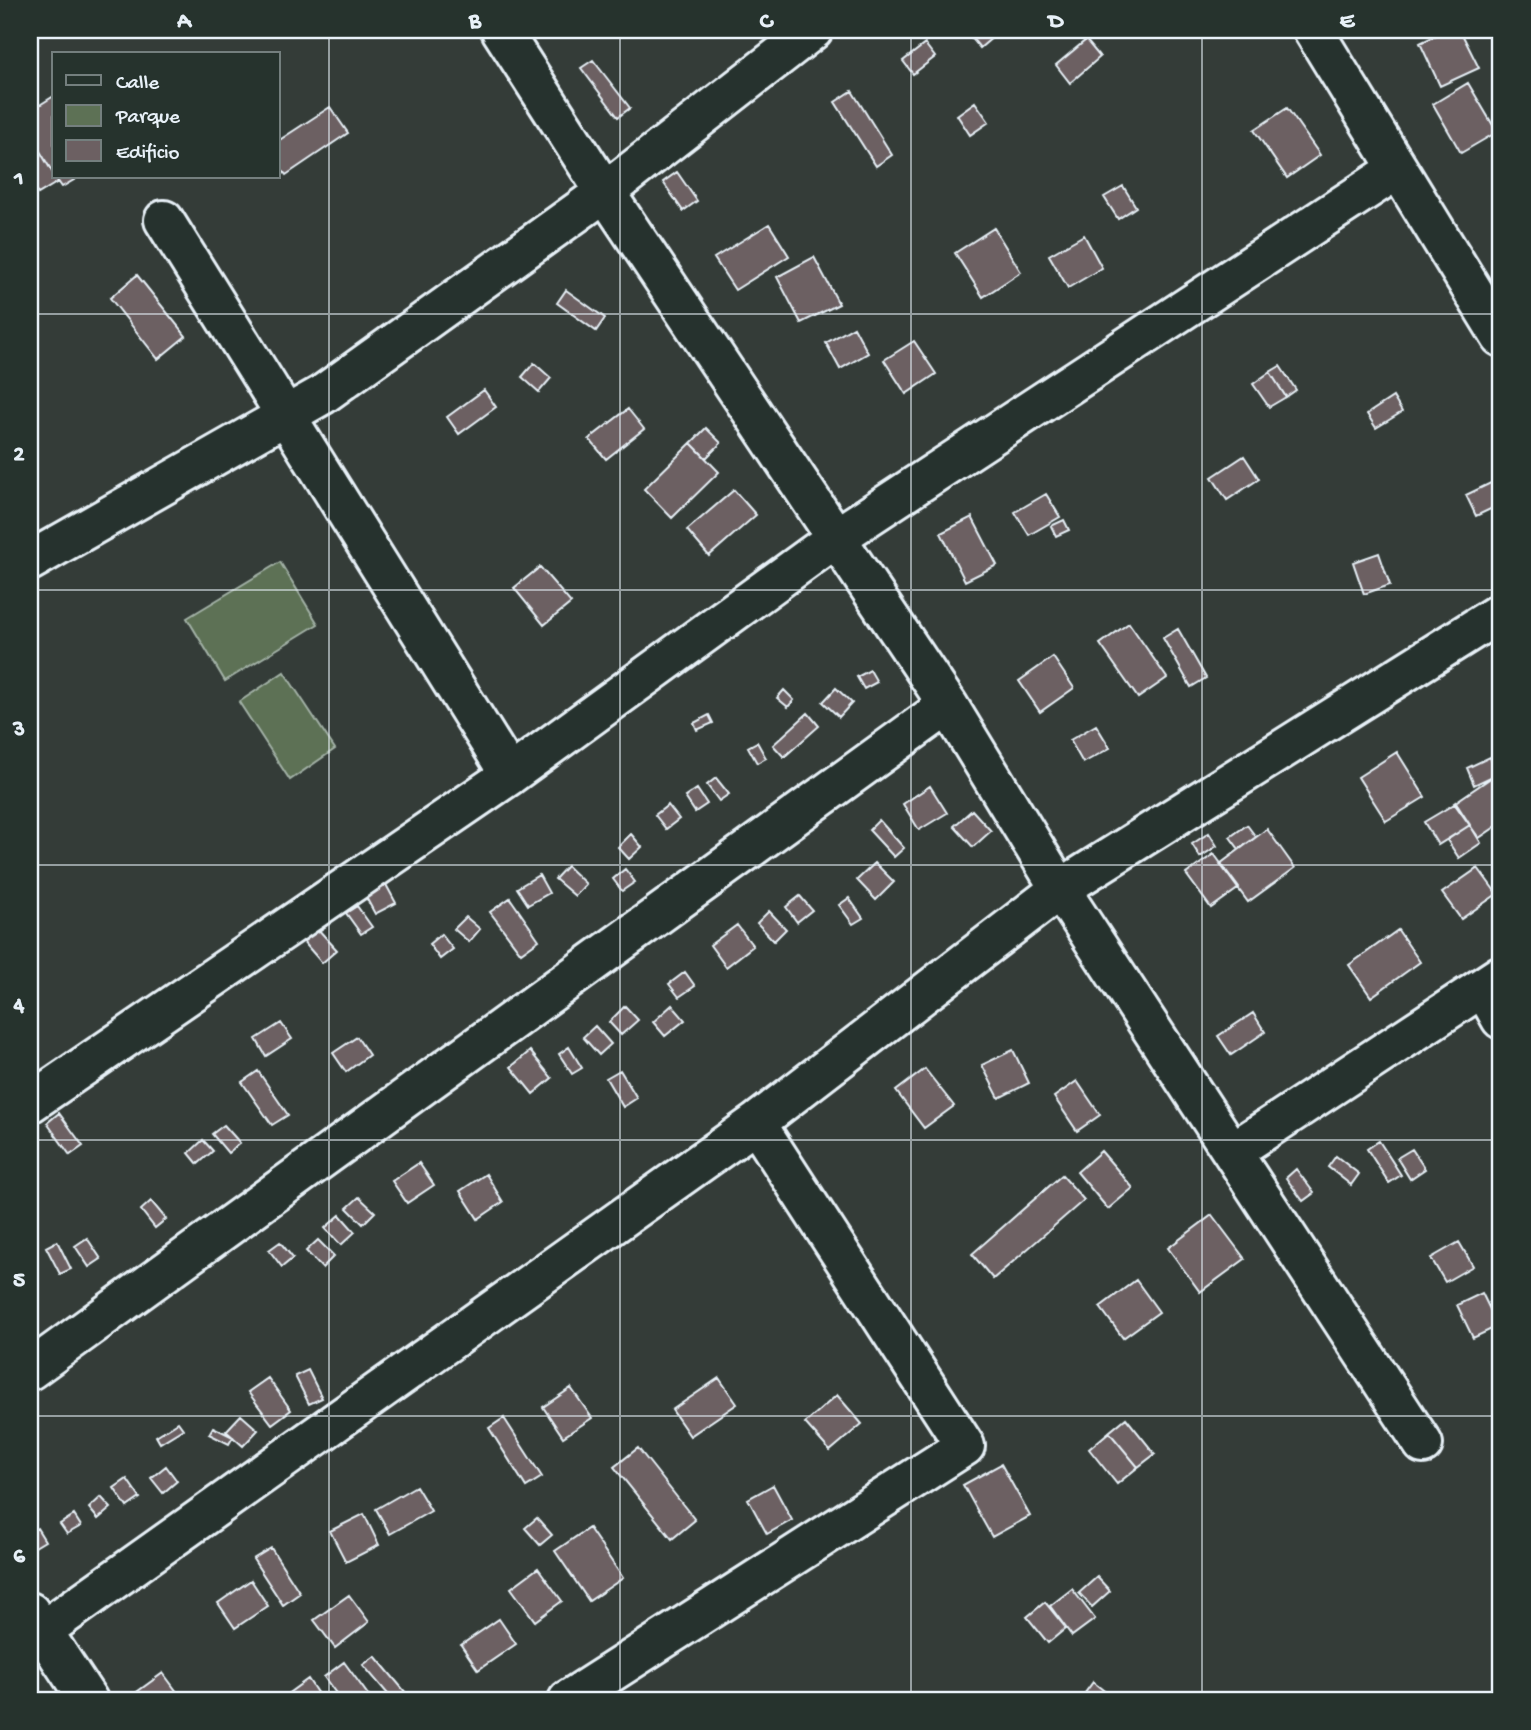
<svg xmlns="http://www.w3.org/2000/svg" width="1531" height="1730" font-family="'Gochi Hand',sans-serif">
	<rect width="100%" height="100%" fill="#343c38"/>
	<filter id="ink" filterUnits="userSpaceOnUse"><feTurbulence type="fractalNoise" baseFrequency=".0143" numOctaves="2"/><feDisplacementMap in="SourceGraphic" scale="14" xChannelSelector="R" yChannelSelector="G"/><feConvolveMatrix kernelMatrix="1 2 1 2 8 2 1 2 1" color-interpolation-filters="sRGB"/></filter>
	<g filter="url(#ink)">
		<!-- green -->
		<path fill="#5d7155" stroke="#a2b1a6" stroke-width="2" d="M280,562L318,624L225,681L187,618Z
			M284,672L335,749L290,780L239,702Z"/>
		<!-- building -->
		<path fill="#6c6062" stroke="#e8f1f8" stroke-width="2" d="M967,30H999L1000,31L980,48L966,31Z
			M1447,30H1460L1479,68L1440,86L1420,43Z
			M1086,40L1100,57L1070,83L1056,65Z
			M925,44L935,57L913,74L903,61Z
			M593,60L630,108L618,117L581,68Z
			M1468,83L1497,132L1461,153L1433,104Z
			M852,91L892,155L876,166L835,102Z
			M54,96V175L30,134V111Z
			M975,102L989,122L970,135L957,115Z
			M330,107L348,133L286,175L278,164V141Z
			M1287,108L1320,155L1287,178L1254,130Z
			M34,141L58,182L38,194L30,180V144Z
			M677,172L697,201L683,211L663,182Z
			M55,177H79L62,187Z
			M1123,186L1136,207L1118,219L1104,197Z
			M769,224L789,256L735,290L714,258Z
			M994,228L1021,272L983,297L955,253Z
			M1084,235L1102,268L1068,288L1049,255Z
			M814,257L839,304L801,323L777,277Z
			M137,275L186,336L158,359L110,298Z
			M566,290L605,318L596,331L557,303Z
			M854,327L868,353L840,369L826,343Z
			M914,341L936,374L906,394L884,360Z
			M534,363L551,378L539,392L522,377Z
			M1280,366L1296,390L1286,397L1270,372Z
			M1270,372L1286,397L1269,407L1253,384Z
			M484,390L496,407L459,434L447,417Z
			M1393,397L1402,412L1376,428L1367,414Z
			M628,409L644,429L606,459L589,439Z
			M706,428L721,443L706,458L691,443Z
			M691,443L719,472L672,518L644,489Z
			M1244,456L1259,479L1227,500L1212,477Z
			M1501,478V504L1476,516L1466,495Z
			M734,490L756,515L709,556L687,530Z
			M1046,494L1060,517L1029,535L1015,512Z
			M972,517L997,565L965,581L941,533Z
			M1064,520L1069,530L1056,536L1051,526Z
			M1379,553L1390,585L1364,594L1353,562Z
			M540,567L571,603L544,625L514,588Z
			M1129,623L1167,678L1138,698L1100,644Z
			M1178,629L1206,678L1191,687L1163,638Z
			M1053,657L1074,688L1040,712L1019,681Z
			M870,670L877,682L864,689L857,677Z
			M836,688L852,703L839,717L823,702Z
			M784,690L794,700L788,707L777,698Z
			M808,713L819,726L784,757L773,745Z
			M709,715L713,723L697,730L694,723Z
			M1096,725L1110,748L1083,763L1070,740Z
			M757,742L766,758L757,763L748,747Z
			M1397,752L1425,797L1386,821L1358,777Z
			M1490,757L1497,774L1474,785L1467,768Z
			M1501,771V823L1479,838L1454,803Z
			M716,778L729,794L719,801L707,785Z
			M930,786L947,813L919,830L903,804Z
			M697,789L707,804L695,812L685,797Z
			M1456,803L1470,825L1438,845L1424,822Z
			M668,805L679,819L666,829L655,815Z
			M972,810L991,831L973,847L954,826Z
			M879,820L904,848L894,857L869,830Z
			M1247,825L1256,837L1239,849L1230,837Z
			M1470,825L1481,843L1459,858L1447,840Z
			M1267,829L1295,868L1248,902L1220,864Z
			M1209,833L1217,846L1200,857L1192,844Z
			M631,834L642,847L629,859L618,847Z
			M1214,854L1239,888L1211,908L1186,874Z
			M875,863L894,882L876,900L857,880Z
			M567,866L586,884L575,896L555,879Z
			M1478,868L1497,894L1461,919L1442,893Z
			M625,869L635,882L622,891L613,879Z
			M539,875L549,893L528,905L517,888Z
			M383,879L396,903L375,914L362,890Z
			M800,896L812,910L797,922L786,907Z
			M510,898L539,940L521,953L490,912Z
			M849,898L863,918L853,924L839,905Z
			M357,906L372,927L361,934L346,913Z
			M769,911L786,929L774,941L757,923Z
			M466,917L480,929L469,942L454,929Z
			M737,925L753,946L726,967L710,945Z
			M316,927L337,950L322,963L302,940Z
			M1398,930L1420,962L1371,997L1349,965Z
			M441,934L453,949L440,959L429,944Z
			M685,972L695,986L679,997L669,984Z
			M672,1005L685,1020L665,1036L653,1022Z
			M625,1006L638,1020L621,1035L609,1022Z
			M1253,1013L1265,1032L1231,1055L1218,1036Z
			M281,1023L292,1039L266,1056L256,1039Z
			M595,1026L611,1044L599,1055L583,1037Z
			M357,1037L369,1055L346,1072L333,1053Z
			M569,1047L582,1068L572,1074L559,1054Z
			M1013,1050L1029,1083L999,1098L982,1065Z
			M530,1051L552,1078L533,1094L511,1067Z
			M925,1069L954,1106L924,1128L896,1091Z
			M620,1070L637,1098L623,1107L606,1078Z
			M258,1071L288,1115L272,1125L242,1082Z
			M1077,1081L1100,1115L1077,1131L1054,1097Z
			M59,1113L83,1146L70,1155L47,1123Z
			M224,1125L240,1143L228,1153L212,1134Z
			M203,1140L213,1151L198,1164L189,1153Z
			M1379,1141L1401,1175L1389,1183L1367,1149Z
			M1412,1149L1425,1169L1410,1179L1397,1158Z
			M1101,1151L1133,1188L1108,1209L1077,1172Z
			M1336,1156L1359,1174L1351,1185L1328,1167Z
			M419,1163L434,1185L407,1203L392,1181Z
			M1296,1169L1314,1193L1303,1201L1286,1178Z
			M486,1174L503,1202L478,1219L460,1191Z
			M1062,1175L1084,1200L993,1279L972,1254Z
			M359,1197L375,1212L363,1224L347,1208Z
			M151,1201L166,1219L155,1228L141,1210Z
			M340,1215L355,1232L341,1245L325,1228Z
			M1212,1215L1245,1259L1200,1292L1168,1248Z
			M87,1238L101,1259L89,1267L75,1246Z
			M318,1240L334,1256L322,1268L306,1251Z
			M57,1241L71,1269L60,1274L46,1247Z
			M280,1242L293,1258L282,1267L269,1250Z
			M1459,1242L1473,1266L1445,1282L1431,1258Z
			M1136,1280L1159,1312L1123,1338L1100,1307Z
			M1482,1293L1498,1326L1473,1338L1457,1305Z
			M308,1370L322,1398L309,1404L295,1376Z
			M268,1378L291,1410L272,1424L248,1392Z
			M719,1378L737,1404L690,1436L672,1410Z
			M571,1388L592,1418L563,1437L543,1407Z
			M837,1395L862,1424L830,1451L805,1423Z
			M241,1415L258,1430L243,1446L226,1431Z
			M504,1418L542,1477L526,1487L489,1428Z
			M1126,1418L1155,1454L1138,1467L1109,1432Z
			M178,1422L183,1429L160,1443L156,1436Z
			M213,1427L233,1437L229,1444L209,1434Z
			M1109,1432L1138,1467L1117,1484L1089,1449Z
			M638,1448L695,1520L672,1539L614,1467Z
			M1001,1464L1030,1516L992,1537L963,1485Z
			M166,1466L177,1481L163,1493L151,1478Z
			M127,1479L140,1498L127,1507L114,1488Z
			M773,1485L792,1520L767,1534L748,1499Z
			M416,1486L431,1511L390,1534L376,1509Z
			M101,1497L111,1508L98,1519L89,1508Z
			M364,1514L379,1545L346,1562L330,1531Z
			M74,1515L81,1526L67,1534L60,1524Z
			M537,1518L552,1535L540,1545L525,1528Z
			M37,1528L45,1541L30,1550V1532Z
			M589,1528L623,1578L589,1601L555,1551Z
			M271,1548L300,1593L283,1605L253,1559Z
			M538,1568L562,1601L535,1621L511,1588Z
			M1097,1577L1110,1591L1092,1607L1079,1593Z
			M251,1580L268,1606L235,1628L218,1603Z
			M1072,1589L1095,1619L1072,1636L1050,1606Z
			M349,1595L369,1622L335,1648L314,1620Z
			M1045,1602L1066,1628L1048,1643L1027,1617Z
			M499,1619L516,1644L478,1670L461,1645Z
			M375,1656L412,1700H393L363,1665Z
			M344,1662L371,1699L370,1700H341L324,1677Z
			M163,1673L183,1700H138L134,1694Z
			M308,1679L322,1700H279Z
			M1093,1682L1112,1697L1109,1700H1086L1082,1697Z"/>
		<g fill="none" stroke-linecap="round" stroke-linejoin="round">
			<!-- minor casing -->
			<g stroke="#e8f1f8" stroke-width="44">
				<path id="minor" d="M501,30L605,192L948,705L1060,889L1423,1444
					M1313,30L1501,337
					M164,220L510,775
					M30,561L322,395L605,192L813,30
					M1483,987L1501,1019
					M30,1103L510,775L837,537L1398,169
					M1232,1152L1501,975
					M30,1370L948,705
					M30,1612L88,1700
					M42,1631L756,1123L1060,889L1501,612
					M568,1700L965,1446L756,1123"/>
			</g>
			<!-- minor -->
			<use href="#minor" stroke="#26332d" stroke-width="38"/>
		</g>
	</g>
	<!-- grid -->
	<path fill="none" stroke="#e8f1f8" stroke-width="2" stroke-opacity="0.55" d="M329,30V1700M620,30V1700M911,30V1700M1202,30V1700M30,314H1501M30,590H1501M30,865H1501M30,1140H1501M30,1416H1501"/>
	<!-- margin -->
	<rect width="1531" height="1730" fill="none" stroke="#26332d" stroke-width="77"/>
	<!-- legend -->
	<rect x="52" y="52" width="228" height="126" fill="#26332d" stroke="#747f7e" stroke-width="2"/>
	<rect x="66" y="75" width="35" height="10" fill="#26332d" stroke="#747f7e" stroke-width="2"/>
	<text x="116" y="88" font-size="21" fill="#e8f1f8">Calle</text>
	<rect x="66" y="105" width="35" height="21" fill="#5d7155" stroke="#747f7e" stroke-width="2"/>
	<text x="116" y="122" font-size="21" fill="#e8f1f8">Parque</text>
	<rect x="66" y="140" width="35" height="21" fill="#6c6062" stroke="#747f7e" stroke-width="2"/>
	<text x="116" y="158" font-size="21" fill="#e8f1f8">Edificio</text>
	<rect x="38" y="38" width="1454" height="1654" fill="none" stroke="#e8f1f8" stroke-width="2.5"/>
	<g font-size="23" text-anchor="middle" font-weight="bold" fill="#e8f1f8">
		<text x="184" y="27">A</text>
		<text x="475" y="27">B</text>
		<text x="766" y="27">C</text>
		<text x="1056" y="27">D</text>
		<text x="1347" y="27">E</text>
		<text x="19" y="184">1</text>
		<text x="19" y="460">2</text>
		<text x="19" y="735">3</text>
		<text x="19" y="1011">4</text>
		<text x="19" y="1286">5</text>
		<text x="19" y="1562">6</text>
	</g>
</svg>
